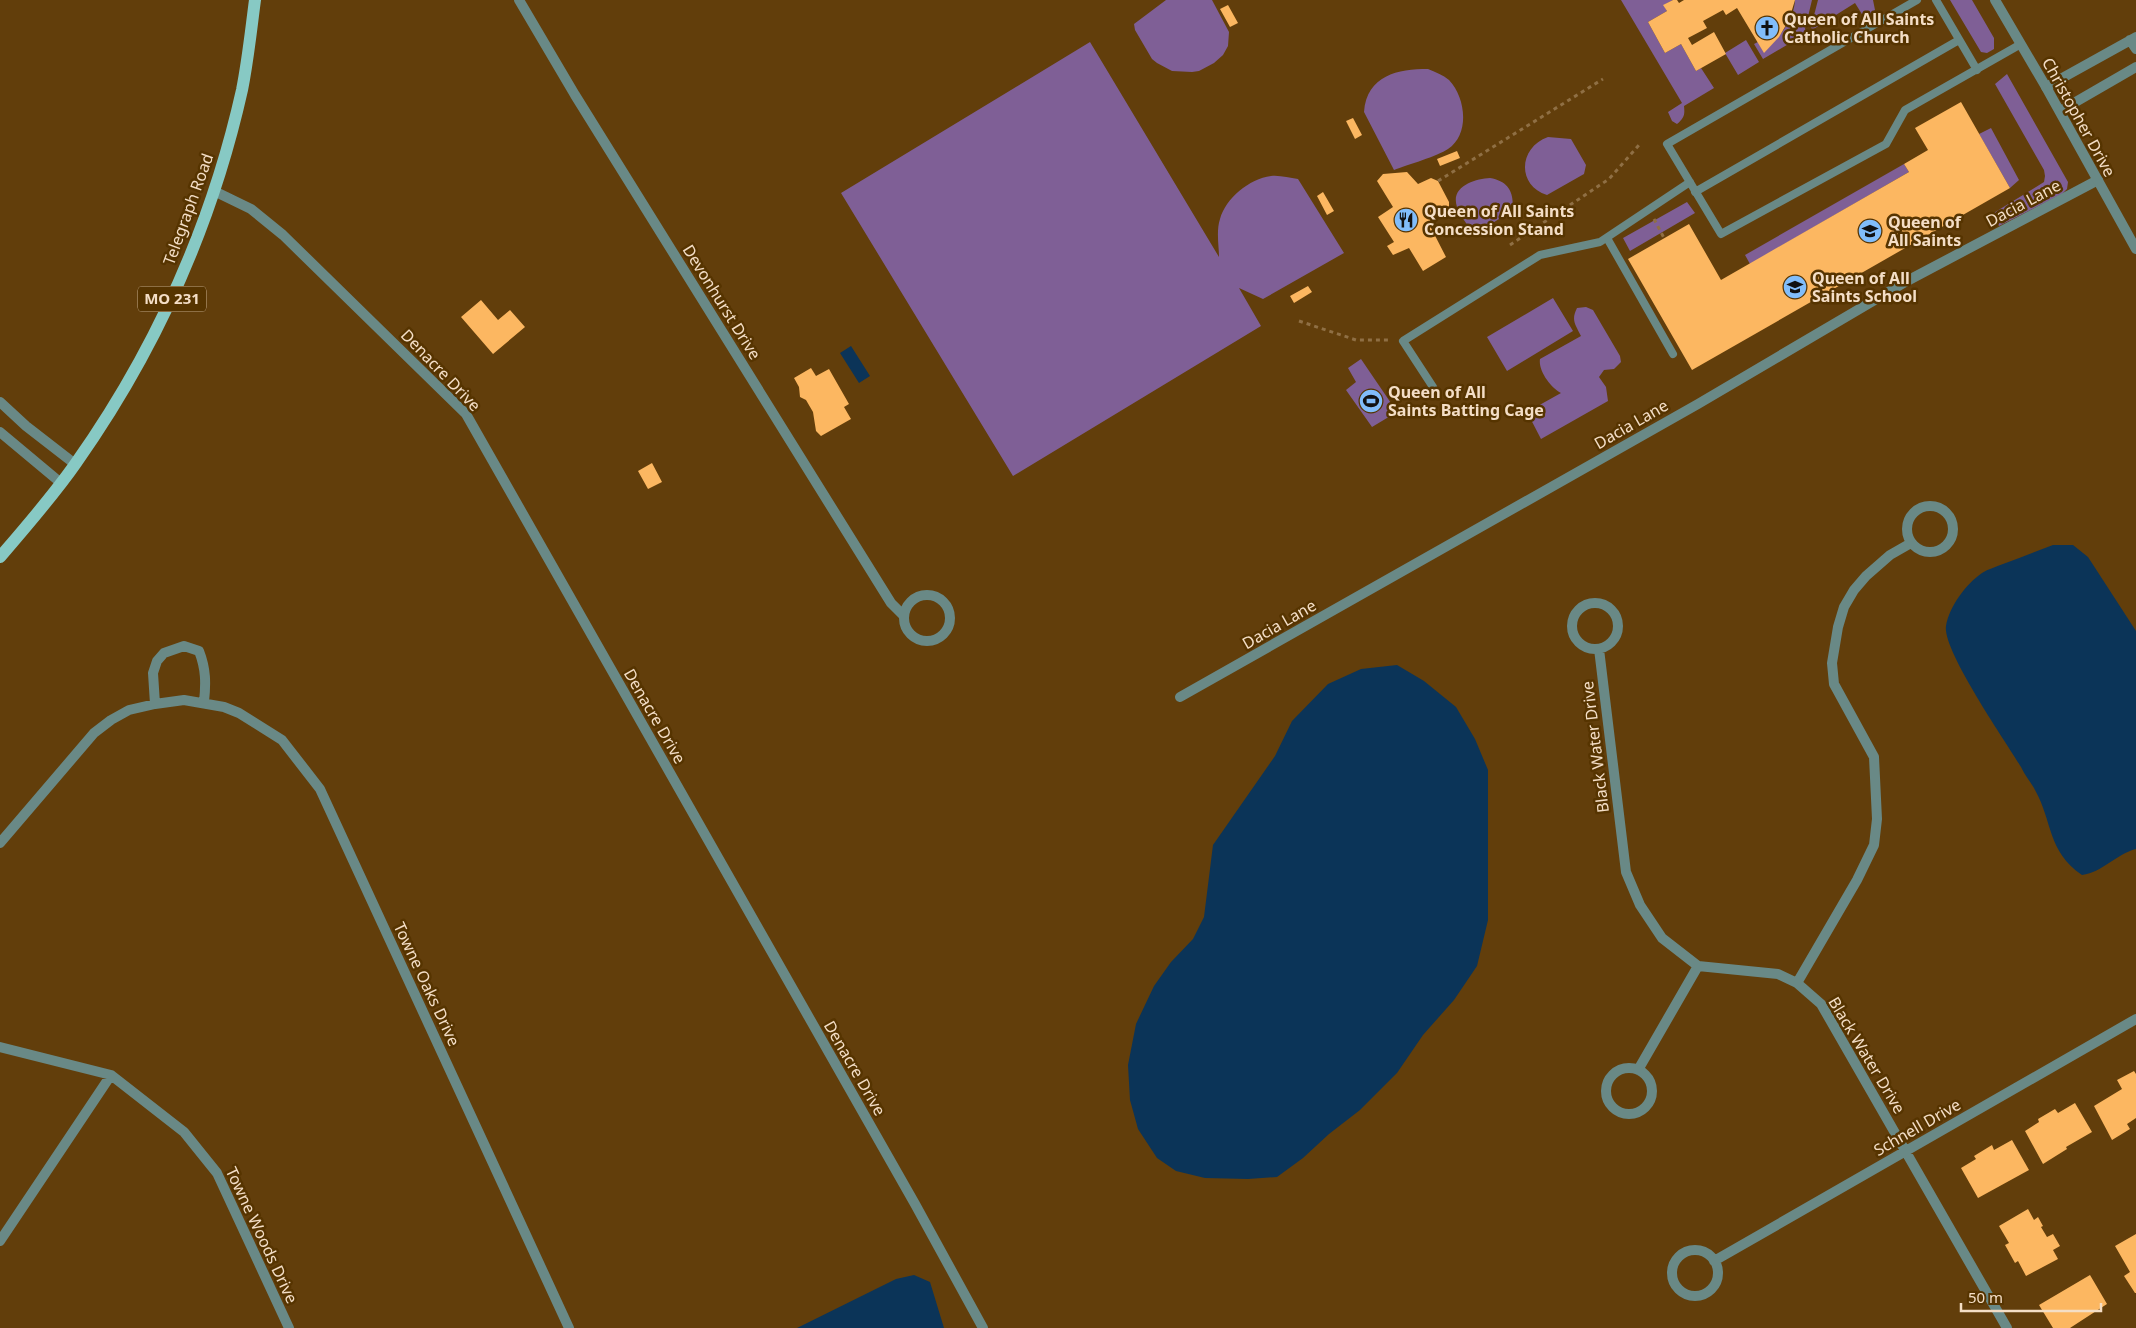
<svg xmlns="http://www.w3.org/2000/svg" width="2136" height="1328" font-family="'Noto Sans',sans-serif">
	<rect width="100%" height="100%" fill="#623e0b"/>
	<!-- green -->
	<path fill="#7f5f96" d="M1166,0H1212L1229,32L1228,46L1223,55L1214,63L1199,71L1192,72L1172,71L1157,63L1152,59L1135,30L1134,24Z
		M1621,0H1673L1664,5L1667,11L1648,22L1665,53L1681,44L1696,71L1701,68L1714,88L1684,106C1685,115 1684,118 1677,124L1672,121L1668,112L1682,103Z
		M1795,0H1812L1805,29L1807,33L1763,59L1754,44L1758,42L1764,52C1778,38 1794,21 1795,0Z
		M1818,0H1873L1875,10L1865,19L1855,3L1812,30L1811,27Z
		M1950,0H1972L1994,38V49L1987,53L1981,52Z
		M1746,40L1759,62L1738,75L1725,53Z
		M1090,42L1219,257C1219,246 1216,231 1220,219C1226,198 1249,179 1271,176C1280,175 1289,178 1298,179L1344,253L1263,299L1239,288L1261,326L1013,476L841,193Z
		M1428,69C1435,72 1443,75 1449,80C1466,98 1470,134 1448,149C1438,156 1407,165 1394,170L1364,112C1367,75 1398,69 1428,69Z
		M2007,74L2068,182L2067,189L2062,194L1999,226L1992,214L2044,182L2045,176L2044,170L1995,84Z
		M1991,128L2019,180L2010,188L1979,134Z
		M1548,137L1571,139L1586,165L1584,174L1547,195C1516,185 1519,147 1548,137Z
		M1904,164L1909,172L1750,264L1745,255Z
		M1490,178C1509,181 1515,194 1512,211L1478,232L1471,231C1467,223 1459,215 1457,207C1450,186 1475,179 1490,178Z
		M1687,202L1695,213L1630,251L1623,238Z
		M1553,298L1573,331L1507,371L1487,337Z
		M1586,307L1593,310L1620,356L1621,362L1614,369L1604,370L1599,377L1606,387L1608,401L1541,439L1527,412L1561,393C1551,388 1538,371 1540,359L1581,336C1575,324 1571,320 1577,308Z
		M1361,359L1397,412L1372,427L1346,390L1356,382L1348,368Z"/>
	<!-- water -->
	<path fill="#0b3458" d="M851,346L870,376L859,383L840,353Z
		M2053,545H2073L2088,557L2136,631V849C2116,854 2103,872 2082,875C2047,851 2053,822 2035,790C2031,782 2025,776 2021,767C2006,742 1942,650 1946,626C1949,607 1966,584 1982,573C1988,569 1996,567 2003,564C2020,558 2036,551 2053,545Z
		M1397,665L1424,681L1456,707L1475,739L1488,770V920L1477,966L1454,1000L1423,1035L1397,1073L1360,1110L1329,1134L1303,1158L1277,1177L1248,1179L1205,1178L1176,1171L1157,1158L1138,1129L1130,1100L1128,1065L1136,1024L1154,986L1171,962L1193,939L1204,917L1213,845L1275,756L1292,721L1328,684L1361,669Z
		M914,1275L930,1282L944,1328H797L896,1279Z"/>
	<!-- building -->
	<path fill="#fcb761" d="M1673,0H1677L1679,3L1684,0H1795L1789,20L1779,37L1764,53L1737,8L1726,15L1723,10L1703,21L1707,28L1688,38L1692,45L1714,32L1726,54L1696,71L1681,44L1665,53L1648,22L1667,11L1663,5Z
		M1228,5L1238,23L1230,27L1220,9Z
		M1961,102L2010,188L1692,370L1628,259L1689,224L1721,280L1909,172L1904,164L1928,150L1915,128Z
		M1353,118L1362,135L1355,139L1346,121Z
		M1457,151L1460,158L1440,166L1437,159Z
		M1407,172L1418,184L1431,178L1438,181L1449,202V207L1444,214L1428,222L1446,257L1423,271L1409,248L1393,255L1387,246L1394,242L1378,217L1393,207L1377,181L1383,174Z
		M1323,192L1334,211L1327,215L1317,196Z
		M1308,286L1312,292L1294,303L1290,296Z
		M481,300L498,320L510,310L525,327L493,354L461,317Z
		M811,368L816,376L829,369L849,404L844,407L851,419L821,436L816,431L813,412L806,400L800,397L799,387L794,378Z
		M652,463L662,482L648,489L638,471Z
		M2134,1071L2136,1074V1118L2127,1124L2130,1129L2112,1140L2094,1106L2122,1089L2117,1080Z
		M2075,1103L2092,1132L2066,1147L2067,1149L2043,1164L2025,1131L2039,1122L2038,1119L2055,1109L2058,1113Z
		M2012,1140L2029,1170L1978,1198L1961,1168L1976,1159L1974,1156L1992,1145L1994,1150Z
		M2028,1209L2034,1220L2038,1217L2043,1226L2041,1227L2047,1237L2053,1234L2060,1246L2053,1250L2058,1259L2026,1276L2018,1261L2015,1263L2005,1245L2009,1243L1999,1226Z
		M2136,1234V1293H2135L2124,1276L2130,1272L2115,1246Z
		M2090,1275L2107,1304L2070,1328H2053L2039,1305Z"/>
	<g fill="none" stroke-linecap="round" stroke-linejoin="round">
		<!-- path -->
		<path stroke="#8f6f44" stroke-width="3" stroke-dasharray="4 4" stroke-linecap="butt" d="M1810,33L1816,43
			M1438,181L1603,79
			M1654,219L1664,238
			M1510,245L1609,179L1639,145
			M1299,321L1356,340H1390"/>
		<!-- service -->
		<path stroke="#698986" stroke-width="8" d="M1917,0L1667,144L1721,234L1886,144L1905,110L2021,44
			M1936,0L1977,70
			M1695,192L1959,40
			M1607,238L1673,354
			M1433,387L1403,341L1540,255L1600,242L1690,182"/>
		<!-- minor -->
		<path stroke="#698986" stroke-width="10" d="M519,0L575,95L891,603L904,616
			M2130,40L2136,49
			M2046,87L2136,37
			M2060,111L2136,67
			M214,191L251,209L283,235L466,414L915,1204L983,1328
			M0,402L26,426L75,464
			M0,432L61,483
			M1907 529a23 23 0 1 1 46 0a23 23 0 1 1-46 0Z
			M904 618a23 23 0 1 1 46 0a23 23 0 1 1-46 0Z
			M1572 626a23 23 0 1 1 46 0a23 23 0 1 1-46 0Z
			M1599,649L1626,872L1640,905L1662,938L1698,966L1778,974L1797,983L1821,1004L2007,1328
			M1180,697L1698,404L1907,281L2098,180
			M155,704L153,673L157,661L164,653L184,646L199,651C206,669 206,683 204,702
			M0,843L94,733L111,720L129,710L155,704L184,700L224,707L239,713L282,740L320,789L569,1328
			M1797,983L1857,880L1874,845L1877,819L1874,757L1834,684L1832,663L1838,627L1844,607L1854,590L1866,576L1890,555L1911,543
			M0,1047L111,1075L184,1132L217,1173L289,1328
			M1606 1091a23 23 0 1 1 46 0a23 23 0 1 1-46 0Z
			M1638,1070L1698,966
			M0,1241L111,1075
			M1672 1273a23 23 0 1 1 46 0a23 23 0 1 1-46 0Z
			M1714,1261L2136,1019"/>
		<!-- tertiary -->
		<path stroke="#698986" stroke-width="10" d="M1995,0L2046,87L2136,249"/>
		<!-- primary -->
		<path stroke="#87c9c4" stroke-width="12" d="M0,557C26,527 53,496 76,463C155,351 212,224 242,90C248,60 251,30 255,0"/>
	</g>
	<!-- icons -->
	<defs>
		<g id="church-disc" transform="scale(1.25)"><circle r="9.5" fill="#81bdfa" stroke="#563400"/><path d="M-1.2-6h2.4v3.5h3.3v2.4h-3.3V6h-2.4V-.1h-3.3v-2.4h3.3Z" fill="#111"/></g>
		<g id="restaurant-disc" transform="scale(1.25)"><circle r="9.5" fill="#81bdfa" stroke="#563400"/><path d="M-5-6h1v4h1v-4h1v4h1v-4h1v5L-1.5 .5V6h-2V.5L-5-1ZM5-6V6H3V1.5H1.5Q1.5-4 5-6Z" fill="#111"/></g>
		<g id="school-disc" transform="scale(1.25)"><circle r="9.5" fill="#81bdfa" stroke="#563400"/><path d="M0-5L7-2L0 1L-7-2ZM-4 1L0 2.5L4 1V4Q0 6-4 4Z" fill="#111"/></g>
		<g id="stadium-disc" transform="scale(1.25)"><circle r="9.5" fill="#81bdfa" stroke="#563400"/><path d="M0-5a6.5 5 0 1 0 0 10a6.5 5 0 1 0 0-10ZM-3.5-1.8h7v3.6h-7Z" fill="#111"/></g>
	</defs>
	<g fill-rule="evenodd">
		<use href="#church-disc" x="1767" y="28"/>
		<use href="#restaurant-disc" x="1406" y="220"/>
		<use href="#school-disc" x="1870" y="231"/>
		<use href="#school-disc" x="1795" y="287"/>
		<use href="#stadium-disc" x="1371" y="401"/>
	</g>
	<g text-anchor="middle" stroke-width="5" stroke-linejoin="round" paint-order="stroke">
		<!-- shield labels -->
		<rect fill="#563400" stroke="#c5ab8b" stroke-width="1" x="138" y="286.5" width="68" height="25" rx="4"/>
		<g font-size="15" font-weight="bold" fill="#f4dec6">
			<text x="172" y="304">MO 231</text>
		</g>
		<!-- poi labels -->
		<g font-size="16" font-weight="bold" fill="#f4dec6" stroke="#563400" text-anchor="start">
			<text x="1784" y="25">Queen of All Saints<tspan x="1784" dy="18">Catholic Church</tspan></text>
			<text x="1424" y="217">Queen of All Saints<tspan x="1424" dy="18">Concession Stand</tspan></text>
			<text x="1888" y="228">Queen of<tspan x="1888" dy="18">All Saints</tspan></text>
			<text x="1812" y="284">Queen of All<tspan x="1812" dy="18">Saints School</tspan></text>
			<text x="1388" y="398">Queen of All<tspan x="1388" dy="18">Saints Batting Cage</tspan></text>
		</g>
		<!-- street labels -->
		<g font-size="16" fill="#f4dec6" stroke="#563400">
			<text transform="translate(2079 117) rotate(61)" y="6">Christopher Drive</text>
			<text transform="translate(2023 203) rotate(-28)" y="6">Dacia Lane</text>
			<text transform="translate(188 209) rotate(-70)" y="6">Telegraph Road</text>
			<text transform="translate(722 302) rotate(58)" y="6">Devonhurst Drive</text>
			<text transform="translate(441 370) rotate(46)" y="6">Denacre Drive</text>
			<text transform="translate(1631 424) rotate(-30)" y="6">Dacia Lane</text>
			<text transform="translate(1279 624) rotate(-30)" y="6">Dacia Lane</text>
			<text transform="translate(655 716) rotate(60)" y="6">Denacre Drive</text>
			<text transform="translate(1595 747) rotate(-97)" y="6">Black Water Drive</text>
			<text transform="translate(427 984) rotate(65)" y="6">Towne Oaks Drive</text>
			<text transform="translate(1867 1055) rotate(59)" y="6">Black Water Drive</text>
			<text transform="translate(855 1068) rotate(60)" y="6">Denacre Drive</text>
			<text transform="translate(1917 1127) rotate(-30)" y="6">Schnell Drive</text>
			<text transform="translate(262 1235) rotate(65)" y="6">Towne Woods Drive</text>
		</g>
	</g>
	<!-- scale -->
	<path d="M1961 1303v8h140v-8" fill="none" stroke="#f4dec6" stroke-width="2.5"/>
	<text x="1968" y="1303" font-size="15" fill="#f4dec6" stroke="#563400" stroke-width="4" paint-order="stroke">50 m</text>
</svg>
